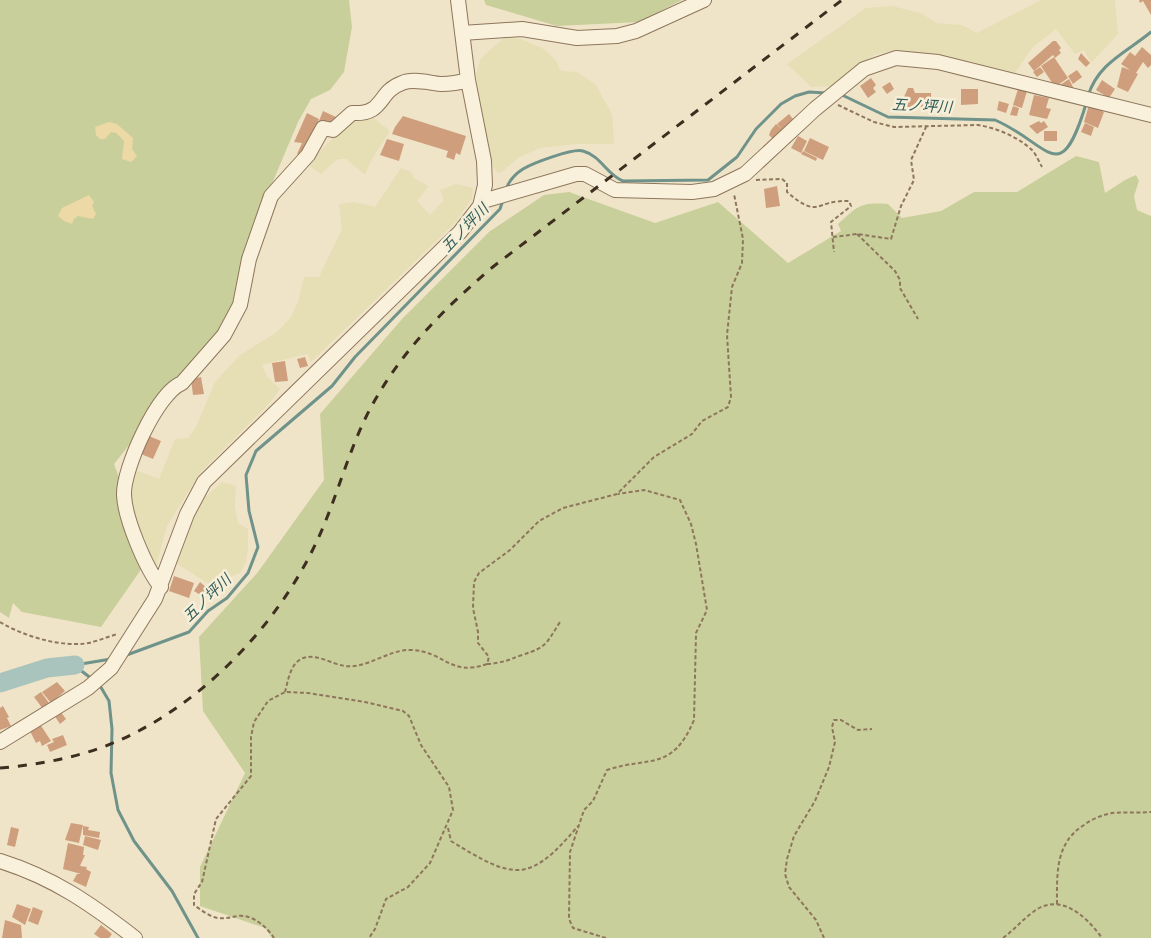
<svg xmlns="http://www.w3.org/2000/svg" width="1151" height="938" font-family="'PT Serif','Noto Sans JP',serif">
	<rect width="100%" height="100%" fill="#f0e4c8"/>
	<!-- farmland -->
	<path fill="#e6deb5" d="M1041,0H1115L1118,34L1091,63L1084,50L1075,54L1056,29L1033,47L1014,74L923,54L895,50L874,55L833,86L811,87L787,64L866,8L892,6L921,13L936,23L962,25L977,33Z
		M505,37L521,39L542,48L555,59L561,71L577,72L596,85L612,114L614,144H577L540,148L518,158L503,171L498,173L493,167L484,132L476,74L481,58Z
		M371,116L390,131L372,159L365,175L346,159H338L321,174L310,166L308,163L351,120Z
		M401,168L411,172L415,179L429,186L417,201L430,215L444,200L440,190L456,184L473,188L472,198L456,222L311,362L307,354L262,365L267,376L280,389L269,404L200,473L167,526L156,567L136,527L129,492L133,469L159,479L175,439L188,438L196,427L215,382L240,355L277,332L291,317L299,299L304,277H319L342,229L339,204L355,202L375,207Z
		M222,482L236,486L235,507L238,523L248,529V548L246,562L240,573L218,582L214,587L177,564L196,512L203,499Z"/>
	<!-- green -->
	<path fill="#c9cf9b" d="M0,0H349L352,27L344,72L330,90L311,99L298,122L258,217L235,305L219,333L114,464L149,558L101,627L22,612L13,603L9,618L0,612Z
		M484,0H682L639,22L557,26L486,5Z
		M1076,156L1099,162L1105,193L1125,180L1136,175L1139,181L1134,196L1137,210L1151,216V938H272L265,928L200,906V867L245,773L203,711L199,637L258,572L324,480L320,414L402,319L489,232L544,195L569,192L655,223L718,202L788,263L841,231L838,224C858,206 860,202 888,204L902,218L941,211L974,192H1017Z"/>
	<!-- sand -->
	<path fill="#ecd9a5" d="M109,122L117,124L133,138L132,149L137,156L131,162L122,159L124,141L116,133L111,132L105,139H100L96,135L95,127Z
		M89,195L94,202L92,206L96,214L93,219L78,216L74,219L72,224L64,221L58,216L62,208Z"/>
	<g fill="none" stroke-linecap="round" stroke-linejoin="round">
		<!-- stream -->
		<path stroke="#6f938a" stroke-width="3" d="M840,94L888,117L995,120C1050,144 1060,190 1086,104
			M1088,96C1098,63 1127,52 1151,32
			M506,189C509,181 515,174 523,169C533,163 573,148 583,151C601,156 607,175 623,181L708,180L737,157L756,129L781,104L795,96L809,92L826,93
			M124,656L189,632L208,611L227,598L248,573L258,547L249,511L246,475L256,451L332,386L355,357L500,209L503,200
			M75,665L111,659
			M75,666L92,679
			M99,684L109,701L112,729L111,773L118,810L134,841L172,891L198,938"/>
		<!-- river -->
		<path stroke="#a9c4bc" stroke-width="19" d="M0,683L47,668L75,665"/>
	</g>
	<!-- building -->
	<path fill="#cf9f7d" d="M1139,0H1151V15L1143,1L1140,3Z
		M1053,41H1056L1061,48L1059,50L1061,53L1055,58L1053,55L1034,71L1028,63Z
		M1142,47L1151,55V65L1148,68L1143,62L1136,73L1138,74L1128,92L1117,87L1122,67L1130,70L1121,64L1130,52L1135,56Z
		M1081,53L1090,63L1086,67L1078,59Z
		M1054,57L1068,78L1055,87L1041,66Z
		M1040,67L1044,72L1037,77L1033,72Z
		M1077,70L1082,77L1073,84L1068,76Z
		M871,78L876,85L873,88L876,92L868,98L860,86Z
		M1069,79L1074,89L1069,92L1063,91L1060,85Z
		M1102,80L1115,89L1109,98L1096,90Z
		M890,82L894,89L887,94L882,87Z
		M908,88H913L915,93H931V107H898V99H903Z
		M961,89H978V104L961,105Z
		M1018,89L1027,91L1022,108L1013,105Z
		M1034,95L1049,98L1046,108L1051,109L1047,119L1029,115Z
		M999,101L1009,104L1006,113L997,110Z
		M1089,105L1104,112L1098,128L1084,122Z
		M1013,106L1019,108L1017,116L1010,115Z
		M323,111L336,117L332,126L319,121Z
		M307,113L319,119L304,157L297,154L302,143L294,142L295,140Z
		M789,114L797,124L775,141L769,135L771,130L776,124L782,129L777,124Z
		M403,116L466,136L460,155L456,153L454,160L446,157L448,151L392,134L395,127Z
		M1039,121L1041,123L1044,121L1048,127L1037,134L1029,126Z
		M1085,123L1094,127L1091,136L1081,132Z
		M1044,131H1057V141H1044Z
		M798,136L807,141L801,153L791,148Z
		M810,138L829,147L823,160L804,151Z
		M387,139L404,144L399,161L380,155Z
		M803,151L817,158L816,161L801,154Z
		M777,186L780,206L766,208L764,189Z
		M305,357L308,366L300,368L297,359Z
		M285,361L288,381L275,382L272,363Z
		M201,377L204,394L193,395L191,379Z
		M149,436L161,441L153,459L141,454Z
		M174,576L194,583L189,598L169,591Z
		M200,582L207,588L202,596L194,591Z
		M57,682L65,691L51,703L42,692Z
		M41,692L49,703L43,709L34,697Z
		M3,706L9,717L7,718L11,726L0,730V708Z
		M60,711L66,719L60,724L54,715Z
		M40,724L51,741L42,746L40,741L36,743L29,729Z
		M63,735L67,745L50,752L47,745L54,742L52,739Z
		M71,823L83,825L79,843L65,840Z
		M83,826L89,827L88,830L100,832L99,838L83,835Z
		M11,827L19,829L15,847L7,845Z
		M85,836L101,840L98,850L83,845Z
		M68,843L84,847L83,855H85L80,866L87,867L86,869L91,872L86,887L73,881L77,874H81L63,869Z
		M17,904L31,909L25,925L12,917Z
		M33,907L43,911L38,925L28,921Z
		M5,920L21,925L22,938H2Z
		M101,925L112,934L109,938H100L94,934Z"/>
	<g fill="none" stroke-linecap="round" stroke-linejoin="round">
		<!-- minor casing -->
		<g stroke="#8d765c" stroke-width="16">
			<path id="minor" d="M462,33L522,29L577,38L617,36L636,31L704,0
				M483,201L576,174H585L615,190L692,192L714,189L745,174L815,109L864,69L896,58L938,62L1151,115
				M161,587C146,569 125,519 124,495C123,469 157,393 182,383L224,335L240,305L249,259L271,196L308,155L323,128L333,130L352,113C385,115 377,92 402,83C413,78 429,83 441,84C450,84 458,83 468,80
				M0,742L88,688L111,668L155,599L187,514L204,482L460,232L480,206L485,185L484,161L468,80L458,0
				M0,861C54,878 91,904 135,938"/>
		</g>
		<!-- path -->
		<path stroke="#8d765c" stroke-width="2" stroke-dasharray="4 2.5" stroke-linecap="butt" d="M838,105L874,122L894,127L978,125C997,128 1018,137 1032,150C1036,154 1039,162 1042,167
			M756,180L782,179L787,183V192C820,220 814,200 849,201L851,206L831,222L834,252
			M857,234L895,271L900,280V288L918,319
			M833,237L857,234L891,239L901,206L914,180L911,160L926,127
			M0,622C22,635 53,645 79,644C92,644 106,637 118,634
			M487,664C503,663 508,660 522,655C547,647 546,644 560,622
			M285,692C288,681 290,665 301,659C315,652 331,664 345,666C367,669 389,649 411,650C444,651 450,677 487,664L489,657L478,643V632L473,608L474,582L479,573L510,550L539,521L563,508L617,494L654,457L692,434L702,421L728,407L731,397L727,335L732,287L742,263L743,239L734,194
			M448,828L451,841C514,880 529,884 578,826
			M1057,904C1057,874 1055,843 1084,825C1092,819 1102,815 1112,813C1125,812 1138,813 1151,812
			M274,938C267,927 252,914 238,916C231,917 226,919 218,918C210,917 201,910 194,905V894L202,882L216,819L251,776V737L254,722L268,701L285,692L308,693L365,702L403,711L409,716L421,745L449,787L453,810L430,863L408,887L386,899L375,929L369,938
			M606,938L573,928L569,919L570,852L584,810L593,801L607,770C649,756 672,772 694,720L696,633L707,610L696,544L691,524L680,500L644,490L618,494
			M824,938L816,920L789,887L785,874L787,859L794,836L815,801L829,767L835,742L832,727L834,720H841L858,730L872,729
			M1003,938C1014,930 1022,920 1033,912C1060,891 1087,917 1102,938"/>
		<!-- minor -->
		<use href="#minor" stroke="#faf1dc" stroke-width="14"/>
		<!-- rail -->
		<path stroke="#3d2e20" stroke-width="3" stroke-dasharray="9 9" stroke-linecap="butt" d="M0,768C35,765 70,759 103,747C194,713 275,630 316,543C338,497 349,445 375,400C406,346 447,306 494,266L842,0"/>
	</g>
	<g text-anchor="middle" stroke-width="5" stroke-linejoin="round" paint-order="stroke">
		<!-- water labels -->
		<g font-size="15" font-style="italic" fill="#2f5d5a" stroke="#f7eed8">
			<text transform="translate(922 106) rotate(3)" y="5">五ノ坪川</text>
			<text transform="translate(465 228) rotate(-46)" y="5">五ノ坪川</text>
			<text transform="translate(207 598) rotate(-44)" y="5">五ノ坪川</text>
		</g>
	</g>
</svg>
